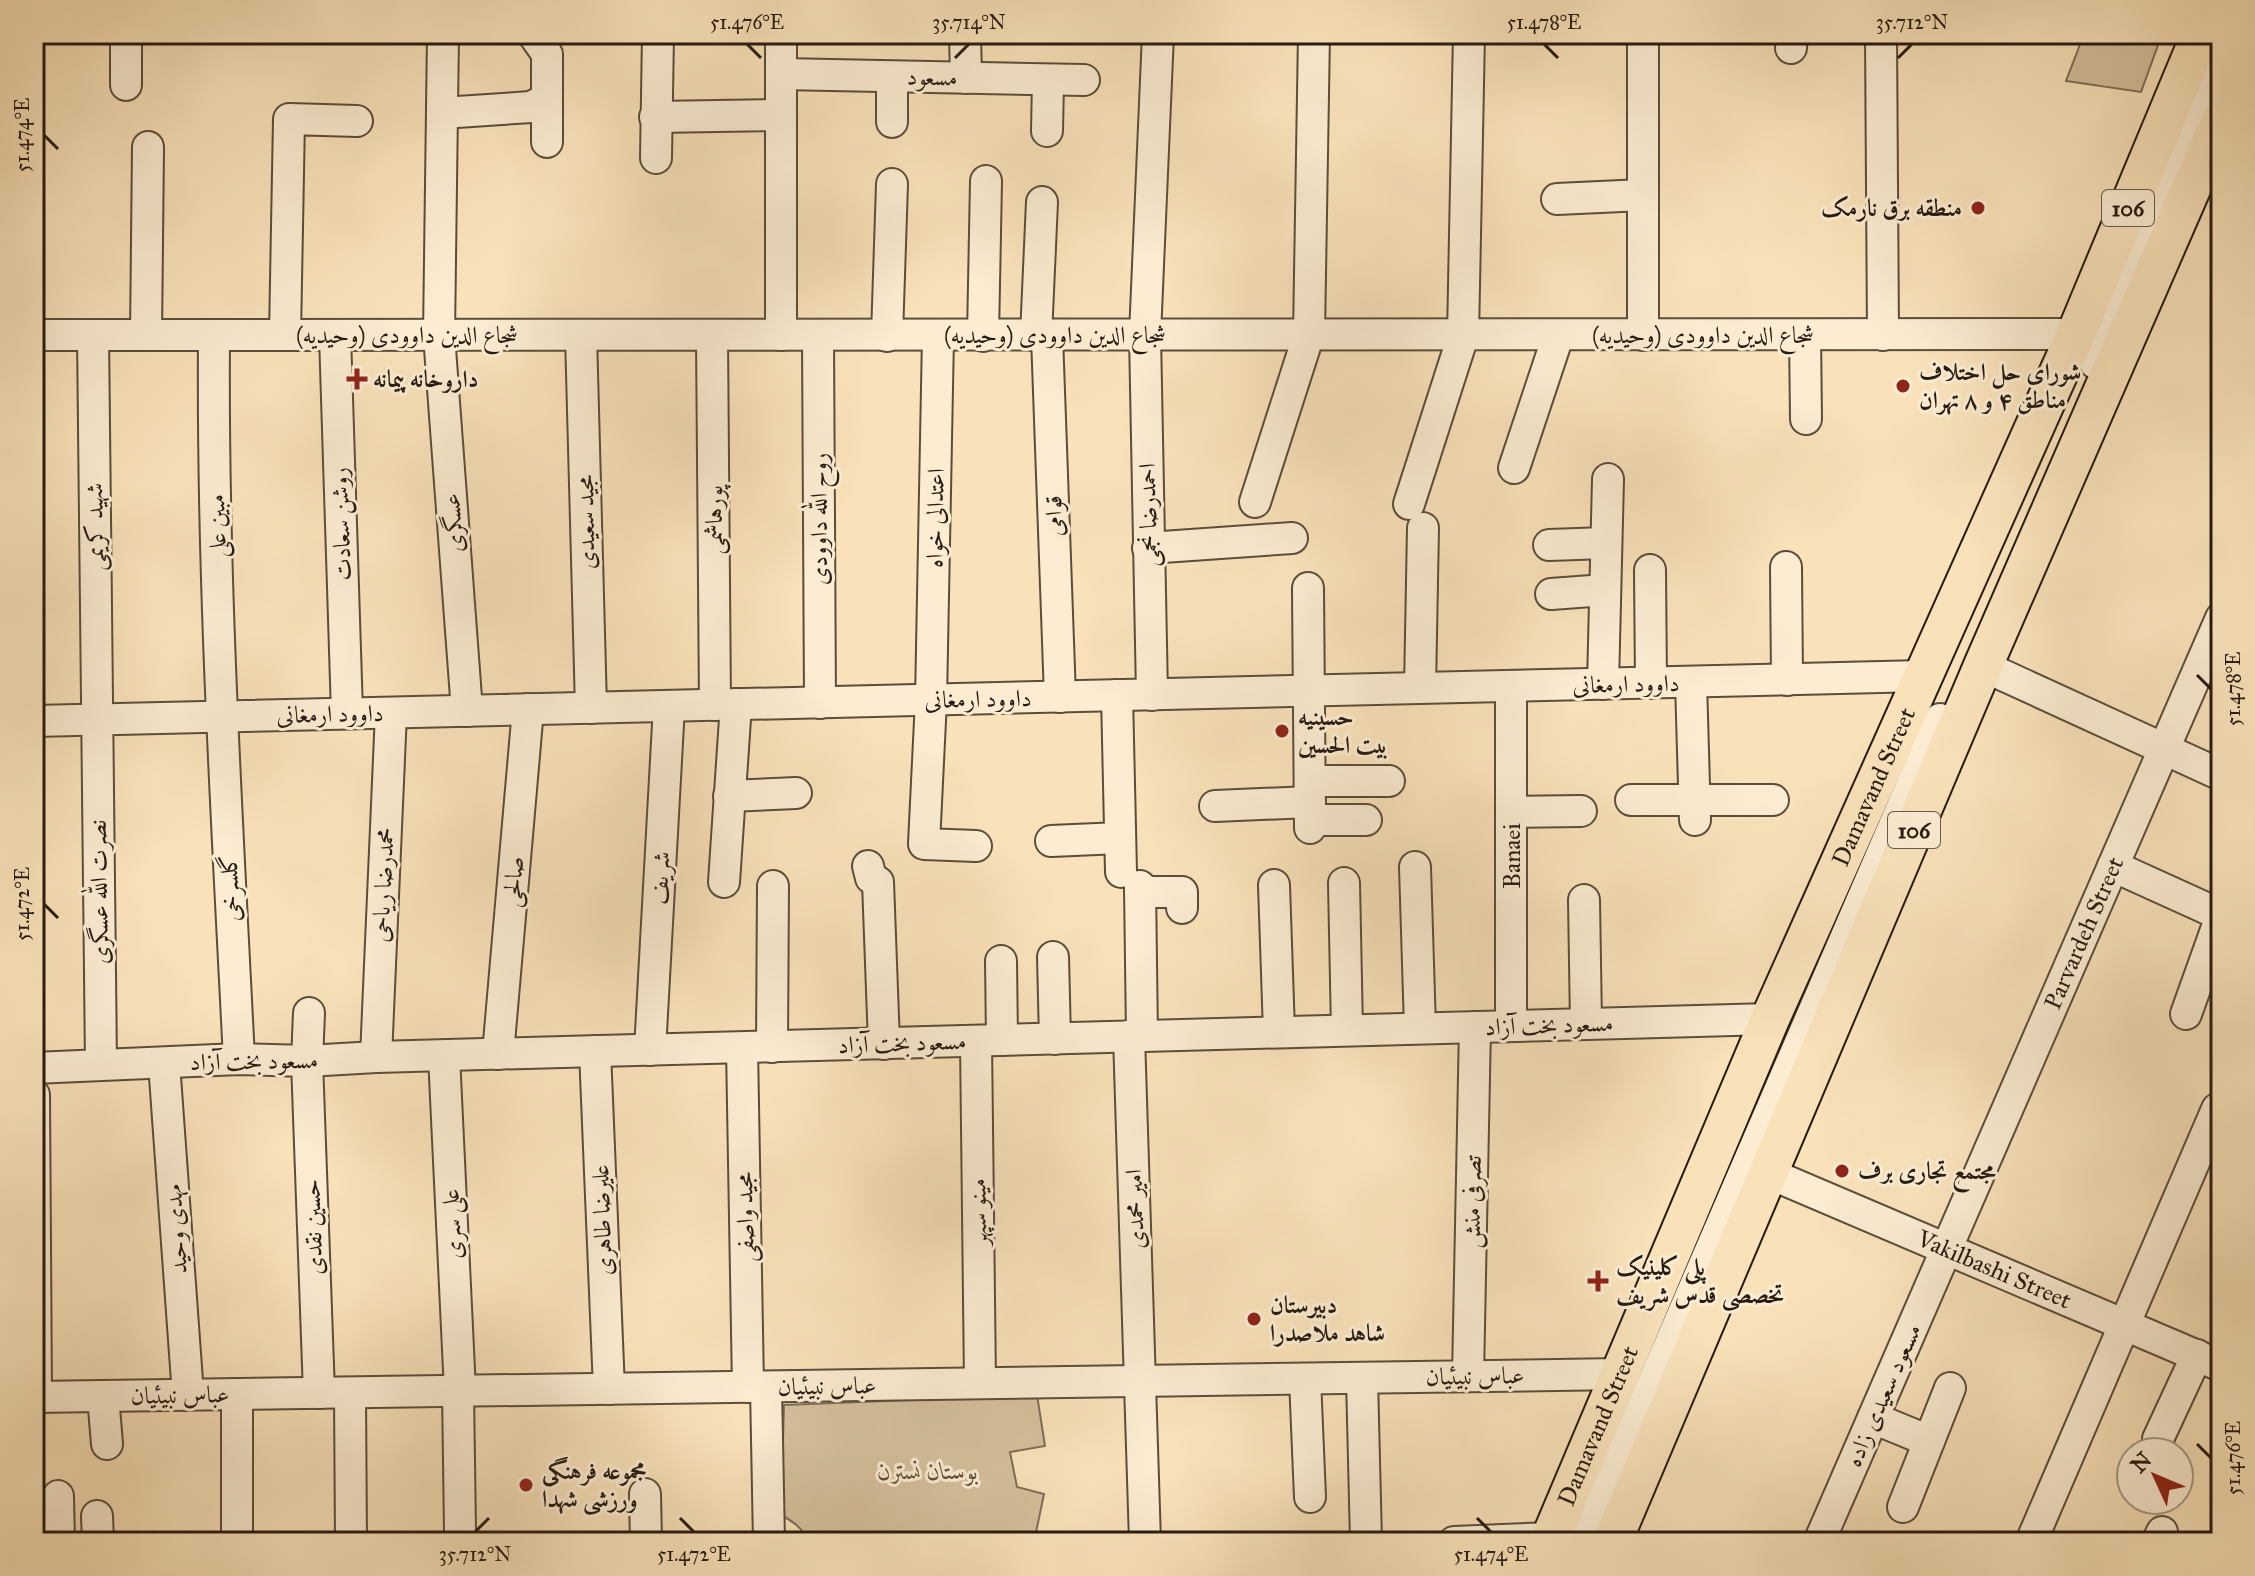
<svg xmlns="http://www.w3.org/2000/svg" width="2255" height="1576" font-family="'IM FELL Great Primer',Amiri,serif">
	<rect width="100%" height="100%" fill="#f9e2ba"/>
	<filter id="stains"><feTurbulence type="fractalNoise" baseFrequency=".0025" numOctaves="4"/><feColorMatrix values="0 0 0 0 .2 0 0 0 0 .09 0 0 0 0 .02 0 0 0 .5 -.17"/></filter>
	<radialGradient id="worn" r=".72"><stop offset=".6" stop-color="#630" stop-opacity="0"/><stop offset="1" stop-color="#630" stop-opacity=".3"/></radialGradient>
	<!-- green -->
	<path fill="#d5c09d" stroke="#7e6e58" stroke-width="2" d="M2084,34H2162L2141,92L2066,81Z
		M1037,1395L1045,1446L1010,1452L1017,1487L1044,1494L1034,1542H807C804,1528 792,1521 781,1515L784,1405Z"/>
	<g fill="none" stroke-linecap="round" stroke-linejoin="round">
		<!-- minor casing -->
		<g stroke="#5b4d3c" stroke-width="34">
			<g id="minor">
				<path d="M126,34V85"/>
				<path d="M443,34L439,335L467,711"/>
				<path d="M965,34L966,78"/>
				<path d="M1881,34L1883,335"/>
				<path d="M1791,48L1792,34"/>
				<path d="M781,74L1084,80"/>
				<path d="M547,99V142"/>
				<path d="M442,113L531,107L547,99V54L533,34"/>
				<path d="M655,117L781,115"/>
				<path d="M892,122V77"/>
				<path d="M1047,131L1048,80"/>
				<path d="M656,158L658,34"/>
				<path d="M1557,199L1643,195"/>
				<path d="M34,335L2076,334"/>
				<path d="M93,335L101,1064"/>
				<path d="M146,335L148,147"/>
				<path d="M214,335C212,577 227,818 239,1059"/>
				<path d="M285,335L289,119L357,121"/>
				<path d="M335,335L347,713"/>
				<path d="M581,335L591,708"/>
				<path d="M781,335V34"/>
				<path d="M1643,335V34"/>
				<path d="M1805,335L1806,419"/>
				<path d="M712,336L715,705"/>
				<path d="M818,336L820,703"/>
				<path d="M887,336L892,184"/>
				<path d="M938,336L931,700L924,844L976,846"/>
				<path d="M983,336L986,181"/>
				<path d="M1036,336L1042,202"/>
				<path d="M1047,336L1060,697"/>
				<path d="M2095,363L2221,71"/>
				<path d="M1514,468L1558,336"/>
				<path d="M1255,502L1309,334L1314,34"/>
				<path d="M1409,504L1463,336L1469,34"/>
				<path d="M1549,545L1606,543"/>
				<path d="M1148,548L1292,538"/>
				<path d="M1786,567L1787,680"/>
				<path d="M1650,570L1651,683"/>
				<path d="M1308,588L1310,828"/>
				<path d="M1551,594L1605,590"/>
				<path d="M1983,666L2221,775"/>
				<path d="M1691,682L1695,820"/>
				<path d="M1603,684L1608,479"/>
				<path d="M1420,688L1423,528"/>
				<path d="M1117,695L1121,872"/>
				<path d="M1152,695L1145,335L1158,34"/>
				<path d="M34,721L1922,676"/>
				<path d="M1310,781H1389"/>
				<path d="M729,796L796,793"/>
				<path d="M1631,800H1773"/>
				<path d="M1215,806L1310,802"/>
				<path d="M1512,812L1581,811"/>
				<path d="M1310,820H1366"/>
				<path d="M1051,841L1120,838"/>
				<path d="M868,866L871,878L878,882L884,1044"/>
				<path d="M2113,866L2221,915"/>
				<path d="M1415,867L1420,1028"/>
				<path d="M724,882L736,704"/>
				<path d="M1344,883L1347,1030"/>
				<path d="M1274,885L1279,1032"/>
				<path d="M1140,886L1142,1036"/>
				<path d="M1140,892H1182V908"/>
				<path d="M1584,900L1586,1024"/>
				<path d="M1053,957L1055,1039"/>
				<path d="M1001,961L1002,1040"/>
				<path d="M309,1013L307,1061L319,1393"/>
				<path d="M2186,1014L2221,916"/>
				<path d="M1511,1026V686"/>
				<path d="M1129,1036L1145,1542"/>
				<path d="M976,1041L980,1383"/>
				<path d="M772,1047L773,886"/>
				<path d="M742,1048L748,1387"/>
				<path d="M650,1050L669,706"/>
				<path d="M595,1051L609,1389"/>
				<path d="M498,1054L528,709"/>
				<path d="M444,1056L460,1391"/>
				<path d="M376,1057L391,713"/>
				<path d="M164,1063L188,1395"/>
				<path d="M34,1068L239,1059L307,1061L376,1057L1770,1019"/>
				<path d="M34,1095L36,1397"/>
				<path id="s1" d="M1768,1173L2221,1366"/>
				<path d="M1468,1376L1475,1027"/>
				<path d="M1362,1378L1366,1542"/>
				<path d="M1305,1379L1310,1497"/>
				<path d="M766,1387L769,1542"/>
				<path d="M458,1391L460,1531"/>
				<path d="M350,1393L351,1542"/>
				<path d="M237,1394V1542"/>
				<path d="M103,1396L107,1444"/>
				<path d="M34,1397L1621,1374"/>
				<path d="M1873,1418L1929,1441"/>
				<path d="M2158,1439L2197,1355"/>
				<path d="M645,1494L646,1542"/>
				<path d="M58,1496L59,1542"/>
				<path d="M1903,1507L1950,1388"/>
				<path d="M97,1516L98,1542"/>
				<path d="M1454,1542L1551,1538"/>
				<path d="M1584,1542L1940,719"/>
				<path id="s2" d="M1819,1542L2221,618"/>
				<path d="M2031,1542L2217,1109"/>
				<path d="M2157,1542L2162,1532"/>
			</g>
		</g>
		<!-- major casing -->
		<g stroke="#261b12" stroke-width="42">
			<g id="major">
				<path id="s3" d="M1549,1542L1770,1019L2076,334L2201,34"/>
				<path d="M1612,1542L1983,666L2221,120"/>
			</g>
		</g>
		<!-- minor -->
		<use href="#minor" stroke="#fbecd2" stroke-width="30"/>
		<!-- major -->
		<use href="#major" stroke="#f9e2ba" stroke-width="38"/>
	</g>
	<!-- ticks -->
	<path fill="none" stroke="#261b12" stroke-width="3" d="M747,44L761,58M1544,44L1558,58M955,58L969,44M1898,58L1912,44M44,135L58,149M2197,675L2211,689M44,904L58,918M2197,1444L2211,1458M680,1518L694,1532M1477,1518L1491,1532M475,1532L489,1518"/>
	<!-- markers -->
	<g fill="#8f2418" stroke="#fbecd2" stroke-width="3">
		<circle cx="1978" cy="208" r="8"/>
		<path d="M353 367h8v8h8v8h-8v8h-8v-8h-8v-8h8z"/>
		<circle cx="1903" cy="386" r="8"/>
		<circle cx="1282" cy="731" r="8"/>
		<circle cx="1842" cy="1171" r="8"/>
		<path d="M1594 1269h8v8h8v8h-8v8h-8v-8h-8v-8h8z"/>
		<circle cx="1254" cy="1319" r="8"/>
		<circle cx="526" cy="1485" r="8"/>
	</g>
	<g text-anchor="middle" stroke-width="6" stroke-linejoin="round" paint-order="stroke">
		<!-- shield labels -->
		<g fill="#fbecd2" stroke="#665a4c" stroke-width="2">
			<rect x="2102" y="190" width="52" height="36" rx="6"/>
			<rect x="1888" y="812" width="52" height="36" rx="6"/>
		</g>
		<g font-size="22" font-weight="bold" fill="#261b12">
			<text x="2128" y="216">106</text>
			<text x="1914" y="838">106</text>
		</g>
		<!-- street labels -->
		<g font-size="24" fill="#261b12" stroke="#fbecd2">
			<text transform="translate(932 77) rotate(1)" y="8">مسعود</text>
			<text x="407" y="343">شجاع الدین داوودی (وحیدیه)</text>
			<text x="1055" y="343">شجاع الدین داوودی (وحیدیه)</text>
			<text x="1703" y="343">شجاع الدین داوودی (وحیدیه)</text>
			<text transform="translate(1148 515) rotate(-91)" y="8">احمدرضا نجمی</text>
			<text transform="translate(1054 516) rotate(-92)" y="8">قوامی</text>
			<text transform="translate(935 518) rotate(-89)" y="8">اعتدالی خواه</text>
			<text transform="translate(819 519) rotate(-90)" y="8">روح الله داوودی</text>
			<text transform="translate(714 520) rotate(-90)" y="8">پورهاشمی</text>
			<text transform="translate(586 522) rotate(-91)" y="8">مجید سعیدی</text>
			<text transform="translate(453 523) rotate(-94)" y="8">عسگری</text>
			<text transform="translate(341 524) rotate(-92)" y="8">روشن سعادت</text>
			<text transform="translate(217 526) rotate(-92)" y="8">مبین علی</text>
			<text transform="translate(95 527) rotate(-91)" y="8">شهید کریمی</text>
			<text transform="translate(1626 684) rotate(-1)" y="8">داوود ارمغانی</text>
			<text transform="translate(978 699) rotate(-1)" y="8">داوود ارمغانی</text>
			<text transform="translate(330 714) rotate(-1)" y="8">داوود ارمغانی</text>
			<text dy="8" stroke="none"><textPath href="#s3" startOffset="822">Damavand Street</textPath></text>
			<text transform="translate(1512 856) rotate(-90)" y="8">Banaei</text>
			<text transform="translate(660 878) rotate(-87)" y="8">شریف</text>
			<text transform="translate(513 882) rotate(-85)" y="8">صالحی</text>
			<text transform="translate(383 885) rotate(-87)" y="8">محمدرضا ریاحی</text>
			<text transform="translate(230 888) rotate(-93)" y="8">گلسرخی</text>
			<text transform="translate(99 892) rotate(-91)" y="8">نصرت الله عسگری</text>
			<text dy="8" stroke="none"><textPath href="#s2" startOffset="664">Parvardeh Street</textPath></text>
			<text transform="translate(1549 1025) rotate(-2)" y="8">مسعود بخت آزاد</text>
			<text transform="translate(902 1043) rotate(-2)" y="8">مسعود بخت آزاد</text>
			<text transform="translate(254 1061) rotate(-1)" y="8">مسعود بخت آزاد</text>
			<text transform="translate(1472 1202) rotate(-89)" y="8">تصرفی منش</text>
			<text transform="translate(1135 1209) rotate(-92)" y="8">امیر محمدی</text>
			<text transform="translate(978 1212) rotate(-91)" y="8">مینو سپهر</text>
			<text transform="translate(745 1217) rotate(-91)" y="8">مجید واصفی</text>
			<text transform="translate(602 1220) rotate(-92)" y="8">علیرضا طاهری</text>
			<text transform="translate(452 1224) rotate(-93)" y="8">علی سری</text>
			<text transform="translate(313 1227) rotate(-92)" y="8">حسین نقدی</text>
			<text transform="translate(176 1229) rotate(-94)" y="8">مهدی وحید</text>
			<text dy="8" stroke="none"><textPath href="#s1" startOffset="246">Vakilbashi Street</textPath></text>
			<text transform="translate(1475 1376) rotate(-1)" y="8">عباس نبیئیان</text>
			<text transform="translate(827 1386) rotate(-1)" y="8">عباس نبیئیان</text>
			<text transform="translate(180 1395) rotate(-1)" y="8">عباس نبیئیان</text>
			<text transform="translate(1883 1395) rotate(-66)" y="8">مسعود سعیدی زاده</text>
			<text dy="8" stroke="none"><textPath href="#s3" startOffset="126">Damavand Street</textPath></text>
		</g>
		<!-- poi labels -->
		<g font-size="24" font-weight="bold" fill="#261b12" stroke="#fbecd2" text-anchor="start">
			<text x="1962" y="216" text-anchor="end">منطقه برق نارمک</text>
			<text x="1919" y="380">شورای حل اختلاف<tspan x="1919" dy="28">مناطق ۴ و ۸ تهران</tspan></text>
			<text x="373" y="387">داروخانه پیمانه</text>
			<text x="1298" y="725">حسینیه<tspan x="1298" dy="28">بیت الحسین</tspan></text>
			<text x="1858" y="1179">مجتمع تجاری برف</text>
			<text x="1616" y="1275">پلی کلینیک<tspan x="1616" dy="28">تخصصی قدس شریف</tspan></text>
			<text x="1270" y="1313">دبیرستان<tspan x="1270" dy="28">شاهد ملاصدرا</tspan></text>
			<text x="542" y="1479">مجموعه فرهنگی<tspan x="542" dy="28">ورزشی شهدا</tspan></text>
		</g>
		<!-- park labels -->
		<g font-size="24" font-style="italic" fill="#5b4d3c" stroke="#fbecd2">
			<text x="928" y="1479">بوستان نسترن</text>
		</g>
	</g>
	<!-- margin -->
	<rect width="2255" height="1576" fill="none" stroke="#f9e2ba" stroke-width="88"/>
	<!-- north arrow -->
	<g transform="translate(2155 1476) rotate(314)"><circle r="38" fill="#fbecd2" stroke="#a69885" stroke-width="2"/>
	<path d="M0-6L14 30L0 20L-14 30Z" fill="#8f2418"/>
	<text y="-12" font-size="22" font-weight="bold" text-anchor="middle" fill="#261b12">N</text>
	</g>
	<rect x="44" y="44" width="2167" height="1488" fill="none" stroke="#261b12" stroke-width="3"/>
	<g font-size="20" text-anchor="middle" fill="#261b12">
		<text x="747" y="29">51.476°E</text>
		<text x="969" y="29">35.714°N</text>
		<text x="1544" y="29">51.478°E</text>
		<text x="1912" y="29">35.712°N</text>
		<text transform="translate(22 135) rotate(-90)" y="7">51.474°E</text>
		<text transform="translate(2233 689) rotate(-90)" y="7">51.478°E</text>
		<text transform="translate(22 904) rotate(-90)" y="7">51.472°E</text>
		<text transform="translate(2233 1458) rotate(-90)" y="7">51.476°E</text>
		<text x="475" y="1561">35.712°N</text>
		<text x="694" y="1561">51.472°E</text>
		<text x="1491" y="1561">51.474°E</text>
	</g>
	<rect width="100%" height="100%" filter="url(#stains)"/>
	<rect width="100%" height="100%" fill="url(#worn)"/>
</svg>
